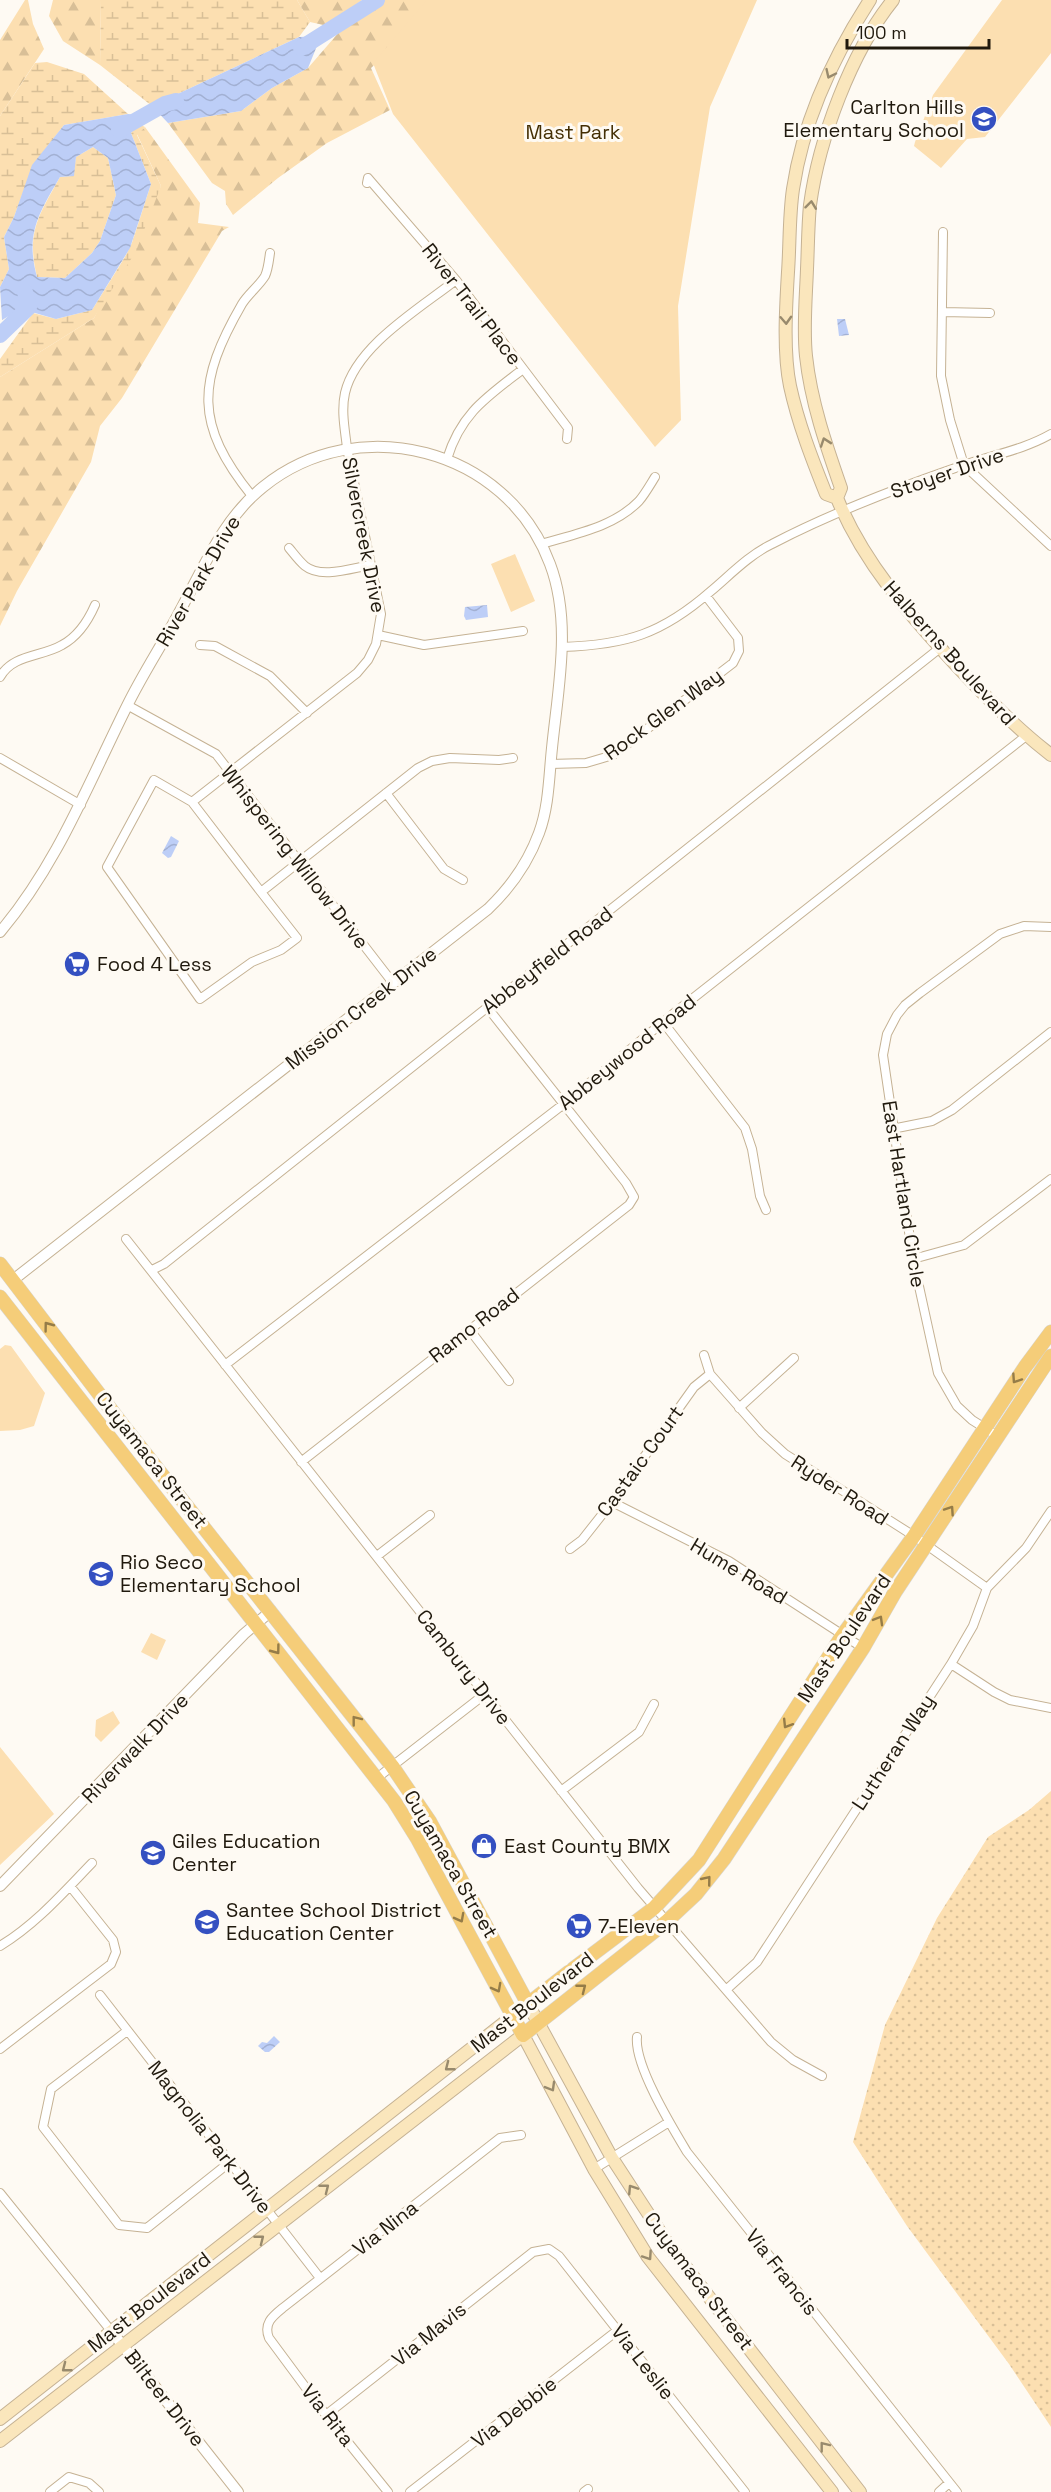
<svg xmlns="http://www.w3.org/2000/svg" width="1051" height="2492" font-family="'Space Grotesk',sans-serif">
	<defs>
		<pattern id="grass-dots" width="8" height="8" patternUnits="userSpaceOnUse" patternTransform="scale(1.5)"><rect width="8" height="8" fill="#fcdfb1"/><path d="M2 2h.1M6 6h.1" fill="none" stroke="#d8bf97" stroke-width="1.8" stroke-linecap="round"/></pattern>
		<pattern id="forest-firs" width="22" height="20" patternUnits="userSpaceOnUse" patternTransform="scale(1.5)"><rect width="22" height="20" fill="#fcdfb1"/><path d="M5 1l3.5 6h-7zM16 11l3.5 6h-7z" fill="#d8bf97"/></pattern>
		<pattern id="wetland-marsh" width="20" height="14" patternUnits="userSpaceOnUse" patternTransform="scale(1.5)"><rect width="20" height="14" fill="#fcdfb1"/><path d="M1 5h8M5 5V1M11 12h8M15 12V8" fill="none" stroke="#d8bf97"/></pattern>
		<pattern id="water-waves" width="16" height="10" patternUnits="userSpaceOnUse" patternTransform="scale(1.5)"><rect width="16" height="10" fill="#bdcef7"/><path d="M0 5q4-4 8 0t8 0" fill="none" stroke="#a2b0d3"/></pattern>
	</defs>
	<rect width="100%" height="100%" fill="#fefaf3"/>
	<!-- grass -->
	<path fill="url(#grass-dots)" d="M1051,1791V2427L1009,2364L907,2226L853,2142L885,2025L937,1918L988,1837L1029,1810Z"/>
	<!-- forest -->
	<path fill="url(#forest-firs)" d="M25,0H28L33,24L44,49L0,116V40Z
		M53,0H101L100,65L63,41L49,16Z
		M297,0H362L328,26L310,22Z
		M380,0H446L371,68L390,110L327,143L278,178L233,215L226,204L225,191L212,183L168,123L241,111L272,88L308,68L340,31Z
		M145,127L200,203L198,223L229,227L222,231L122,398L100,426L91,462L17,591L0,626V377L94,318L161,186L137,134Z"/>
	<!-- wetland -->
	<path fill="url(#wetland-marsh)" d="M101,0H297L310,22L299,37L152,106L100,65Z
		M47,62L84,74L128,114L64,125L33,165L14,217L4,237L9,269L0,287V116L35,63Z
		M137,123L145,127L137,135L161,186L136,251L94,318L0,377V359L33,313L56,319L92,310L130,249L151,184L131,133Z
		M93,147L108,158L116,195L100,241L92,253L65,278L37,277C26,232 39,215 60,177L73,176L76,157Z"/>
	<!-- green -->
	<path fill="#fcdfb1" d="M427,0H757L710,107L678,306L681,420L655,447L393,114L373,63Z
		M1002,0H1051V53L985,137L967,139L941,168L914,146L915,142L933,95Z
		M515,554L535,601L511,612L491,564Z
		M5,1345L11,1346L45,1393L34,1426L20,1430L0,1431V1349Z
		M151,1633L166,1640L157,1660L141,1652Z
		M113,1711L120,1723L101,1742L95,1736L96,1720Z
		M0,1747L54,1814L0,1865Z"/>
	<!-- water -->
	<path fill="url(#water-waves)" fill-rule="evenodd" d="M321,36L308,68L272,88L241,111L168,123L152,106L299,37Z
		M128,114L138,115L131,133L151,184L130,248L92,310L56,319L21,309L2,320L0,287L9,269L4,237L14,217L32,165L64,125ZM93,147L108,158L116,195L100,241L92,253L65,278L37,277C25,234 39,213 60,177L74,176L76,157Z
		M837,319H845L849,335L839,336Z
		M487,605L488,617L466,620L464,616L465,607Z
		M171,836L179,841L171,857L168,858L162,853Z
		M274,2036L280,2042L269,2052H265L258,2046L262,2042L267,2043Z"/>
	<g fill="none" stroke-linecap="round" stroke-linejoin="round">
		<!-- river -->
		<path stroke="#bdcef7" stroke-width="16" d="M301,48L377,0
			M119,130L165,104L176,101
			M0,335L29,307L25,292"/>
		<!-- minor casing -->
		<g stroke="#c5b294" stroke-width="10">
			<path id="minor" d="M367,183L368,178L456,280L568,428L567,439
				M943,232L941,376L950,420L964,465L1051,546
				M456,280C419,309 356,346 345,393C341,411 345,430 347,448L381,614L376,644L368,660L357,673L192,802L154,780L107,867L200,999L252,962L281,950L297,938L261,892L418,768L432,761L450,758L499,760L513,758
				M943,312L990,313
				M447,459C461,413 487,397 523,369
				M252,496C194,424 197,382 242,304C248,294 259,286 265,276C268,270 269,260 270,253
				M541,544C575,534 614,527 639,501C645,494 650,485 655,477
				M289,548C294,554 299,561 305,566C321,579 352,568 371,565
				M378,635L424,645L523,631
				M200,645L215,646L270,676L307,713
				M562,647C626,645 662,634 711,591C730,575 749,555 772,544C833,512 897,488 961,466C992,455 1023,450 1051,434
				M0,677C13,654 42,657 62,645C77,637 88,621 95,605
				M127,705L216,754L393,983
				M0,758L81,805
				M550,764L586,763L613,755L733,663L739,651L738,638L706,596
				M386,793L444,869L463,880
				M192,802L261,892
				M663,1022L745,1128L752,1149L760,1196L766,1210
				M892,1129L932,1121L952,1110L1051,1032
				M126,1239L638,1888L771,2042L793,2060L822,2076
				M913,1259L964,1245L1051,1179
				M152,1270L164,1264L940,648
				M469,1329L509,1381
				M704,1355L710,1374L762,1433L785,1454L914,1536L987,1588
				M225,1365L565,1103L673,1014L1026,736
				M739,1408L794,1358
				M999,1437L972,1420L957,1406L938,1373L913,1259L883,1055L887,1034L897,1015L905,1005L920,993L1000,934L1024,926L1051,927
				M301,1462L629,1205L634,1197L626,1183L487,1007
				M612,1502L729,1561L863,1648
				M570,1549L582,1540L612,1502L694,1387L710,1374
				M377,1556L430,1515
				M951,1664L994,1692L1010,1700L1051,1708
				M377,1778L485,1694
				M561,1791L639,1732L654,1704
				M0,1946C36,1924 63,1893 92,1863
				M727,1989L757,1962L951,1664L973,1626L987,1588L1026,1548L1051,1511
				M100,1995L320,2278
				M127,2031L51,2089L43,2127L119,2225L147,2228L230,2162
				M637,2037C634,2065 672,2127 687,2152L957,2492
				M0,2049L111,1964L116,1952L113,1940L70,1886
				M594,2169L669,2122
				M0,2193L112,2332
				M326,2415L533,2252L549,2249L559,2256L745,2492
				M50,2492L69,2477L89,2483L99,2492
				M388,2492L326,2415L269,2338C263,2323 273,2316 284,2307L500,2138L521,2135
				M410,2492L618,2330
				M584,2492L588,2489
				M939,2492L949,2483"/>
		</g>
		<!-- tertiary casing -->
		<g stroke="#c5b294" stroke-width="12">
			<path id="tertiary" d="M0,932C57,865 88,784 127,706C143,673 164,642 181,609C205,565 223,519 263,487C358,410 507,448 550,564C572,622 558,688 552,748C549,776 549,806 539,833C528,863 510,888 488,909L13,1280
				M0,1886L244,1634L271,1611
				M112,2332L238,2492"/>
		</g>
		<!-- secondary casing -->
		<g stroke="#c5b294" stroke-width="14">
			<path id="secondary" d="M893,0C851,52 819,139 810,205C808,226 808,248 807,269C806,297 803,328 806,356C811,402 826,445 841,488L837,498C863,562 909,614 955,664C986,697 1016,728 1051,755
				M837,498L826,494C812,459 798,423 790,386C783,352 786,306 788,272C790,244 789,216 793,189C803,122 833,57 870,0
				M0,2419L528,2004L612,2158L668,2244L860,2492
				M0,2441L523,2035L594,2169L648,2257L832,2492"/>
		</g>
		<!-- primary casing -->
		<g stroke="#d7d6d3" stroke-width="15">
			<path id="primary" d="M0,1264L122,1424L392,1766L430,1822L528,2004L569,1972
				M0,1297L394,1801L417,1838L523,2035L666,1922L696,1894L724,1859L863,1648L895,1592L1051,1356
				M573,1969L654,1908L699,1860L842,1636L914,1536L1025,1367L1051,1332"/>
		</g>
		<!-- minor -->
		<use href="#minor" stroke="#fff" stroke-width="8"/>
		<!-- tertiary -->
		<use href="#tertiary" stroke="#fff" stroke-width="10"/>
		<!-- secondary -->
		<use href="#secondary" stroke="#fae6bc" stroke-width="12"/>
		<!-- primary -->
		<use href="#primary" stroke="#f5cd79" stroke-width="14"/>
	</g>
	<!-- one-way arrows -->
	<defs><path id="oneway-chevron" d="M-2-3.5L2.5 0L-2 3.5" fill="none" stroke-width="1.6" stroke-linecap="round" stroke-linejoin="round" transform="scale(1.5)"/></defs>
	<g stroke="#988a6d">
		<use href="#oneway-chevron" transform="translate(830 74) rotate(115)"/>
		<use href="#oneway-chevron" transform="translate(811 205) rotate(-83)"/>
		<use href="#oneway-chevron" transform="translate(786 320) rotate(87)"/>
		<use href="#oneway-chevron" transform="translate(825 442) rotate(-109)"/>
		<use href="#oneway-chevron" transform="translate(449 2067) rotate(142)"/>
		<use href="#oneway-chevron" transform="translate(551 2087) rotate(60)"/>
		<use href="#oneway-chevron" transform="translate(325 2188) rotate(-38)"/>
		<use href="#oneway-chevron" transform="translate(632 2189) rotate(-123)"/>
		<use href="#oneway-chevron" transform="translate(260 2239) rotate(-38)"/>
		<use href="#oneway-chevron" transform="translate(648 2256) rotate(56)"/>
		<use href="#oneway-chevron" transform="translate(66 2368) rotate(142)"/>
		<use href="#oneway-chevron" transform="translate(824 2446) rotate(-128)"/>
	</g>
	<g stroke="#957c48">
		<use href="#oneway-chevron" transform="translate(48 1326) rotate(-127)"/>
		<use href="#oneway-chevron" transform="translate(1016 1379) rotate(124)"/>
		<use href="#oneway-chevron" transform="translate(950 1510) rotate(-56)"/>
		<use href="#oneway-chevron" transform="translate(879 1620) rotate(-60)"/>
		<use href="#oneway-chevron" transform="translate(276 1650) rotate(53)"/>
		<use href="#oneway-chevron" transform="translate(356 1720) rotate(-128)"/>
		<use href="#oneway-chevron" transform="translate(787 1724) rotate(122)"/>
		<use href="#oneway-chevron" transform="translate(707 1880) rotate(-51)"/>
		<use href="#oneway-chevron" transform="translate(460 1918) rotate(62)"/>
		<use href="#oneway-chevron" transform="translate(497 1988) rotate(62)"/>
		<use href="#oneway-chevron" transform="translate(582 1988) rotate(-38)"/>
	</g>
	<!-- icons -->
	<defs>
		<g id="school-disc" transform="scale(1.35)"><circle r="9.5" fill="#3450c1" stroke="#fefaf3"/><path d="M0-5L7-2L0 1L-7-2ZM-4 1L0 2.5L4 1V4Q0 6-4 4Z" fill="#fff"/></g>
		<g id="supermarket-disc" transform="scale(1.35)"><circle r="9.5" fill="#3450c1" stroke="#fefaf3"/><path d="M-6-5.5h2.5l.6 2H6L4.5 2H-2.5L-4.4-4H-6ZM-1.5 3.2a1.3 1.3 0 1 0 .1 0ZM3 3.2a1.3 1.3 0 1 0 .1 0Z" fill="#fff"/></g>
		<g id="shop-disc" transform="scale(1.35)"><circle r="9.5" fill="#3450c1" stroke="#fefaf3"/><path d="M-5-2.5h2.3a2.7 3.5 0 0 1 5.4 0H5L5.5 6h-11ZM-1.5-2.5h3a1.5 2.3 0 0 0-3 0Z" fill="#fff"/></g>
	</defs>
	<g fill-rule="evenodd">
		<use href="#school-disc" x="984" y="119"/>
		<use href="#supermarket-disc" x="77" y="964"/>
		<use href="#school-disc" x="101" y="1574"/>
		<use href="#shop-disc" x="484" y="1846"/>
		<use href="#school-disc" x="153" y="1853"/>
		<use href="#school-disc" x="207" y="1922"/>
		<use href="#supermarket-disc" x="579" y="1926"/>
	</g>
	<g text-anchor="middle" stroke-width="6" stroke-linejoin="round" paint-order="stroke">
		<!-- poi labels -->
		<g font-size="20" fill="#20190d" stroke="#fefaf3" text-anchor="start">
			<text x="964" y="114" text-anchor="end">Carlton Hills<tspan x="964" dy="23">Elementary School</tspan></text>
			<text x="97" y="971">Food 4 Less</text>
			<text x="120" y="1569">Rio Seco<tspan x="120" dy="23">Elementary School</tspan></text>
			<text x="172" y="1848">Giles Education<tspan x="172" dy="23">Center</tspan></text>
			<text x="504" y="1853">East County BMX</text>
			<text x="226" y="1917">Santee School District<tspan x="226" dy="23">Education Center</tspan></text>
			<text x="598" y="1933">7-Eleven</text>
		</g>
		<!-- park labels -->
		<g font-size="20" fill="#442f04" stroke="#fefaf3">
			<text x="573" y="139">Mast Park</text>
		</g>
		<!-- street labels -->
		<g font-size="20" fill="#20190d" stroke="#fefaf3">
			<text transform="translate(472 304) rotate(52)" y="7">River Trail Place</text>
			<text transform="translate(947 473) rotate(-19)" y="7">Stoyer Drive</text>
			<text transform="translate(364 535) rotate(79)" y="7">Silvercreek Drive</text>
			<text transform="translate(198 581) rotate(-60)" y="7">River Park Drive</text>
			<text transform="translate(950 653) rotate(48)" y="7">Halberns Boulevard</text>
			<text transform="translate(663 714) rotate(-36)" y="7">Rock Glen Way</text>
			<text transform="translate(295 857) rotate(52)" y="7">Whispering Willow Drive</text>
			<text transform="translate(547 960) rotate(-38)" y="7">Abbeyfield Road</text>
			<text transform="translate(361 1008) rotate(-38)" y="7">Mission Creek Drive</text>
			<text transform="translate(627 1052) rotate(-39)" y="7">Abbeywood Road</text>
			<text transform="translate(904 1194) rotate(81)" y="7">East Hartland Circle</text>
			<text transform="translate(474 1325) rotate(-38)" y="7">Ramo Road</text>
			<text transform="translate(152 1460) rotate(52)" y="7">Cuyamaca Street</text>
			<text transform="translate(640 1461) rotate(-54)" y="7">Castaic Court</text>
			<text transform="translate(840 1490) rotate(33)" y="7">Ryder Road</text>
			<text transform="translate(739 1571) rotate(31)" y="7">Hume Road</text>
			<text transform="translate(844 1638) rotate(-56)" y="7">Mast Boulevard</text>
			<text transform="translate(464 1667) rotate(52)" y="7">Cambury Drive</text>
			<text transform="translate(135 1748) rotate(-46)" y="7">Riverwalk Drive</text>
			<text transform="translate(893 1752) rotate(-57)" y="7">Lutheran Way</text>
			<text transform="translate(451 1864) rotate(60)" y="7">Cuyamaca Street</text>
			<text transform="translate(532 2002) rotate(-38)" y="7">Mast Boulevard</text>
			<text transform="translate(210 2137) rotate(52)" y="7">Magnolia Park Drive</text>
			<text transform="translate(385 2228) rotate(-38)" y="7">Via Nina</text>
			<text transform="translate(782 2272) rotate(52)" y="7">Via Francis</text>
			<text transform="translate(699 2281) rotate(53)" y="7">Cuyamaca Street</text>
			<text transform="translate(149 2302) rotate(-38)" y="7">Mast Boulevard</text>
			<text transform="translate(429 2334) rotate(-39)" y="7">Via Mavis</text>
			<text transform="translate(643 2362) rotate(52)" y="7">Via Leslie</text>
			<text transform="translate(165 2398) rotate(52)" y="7">Bilteer Drive</text>
			<text transform="translate(514 2412) rotate(-38)" y="7">Via Debbie</text>
			<text transform="translate(328 2415) rotate(52)" y="7">Via Rita</text>
		</g>
	</g>
	<!-- scale -->
	<path d="M847 39v9h142v-9" fill="none" stroke="#20190d" stroke-width="3"/>
	<text x="856" y="39" font-size="18" fill="#20190d" stroke="#fefaf3" stroke-width="4.5" paint-order="stroke">100 m</text>
</svg>
